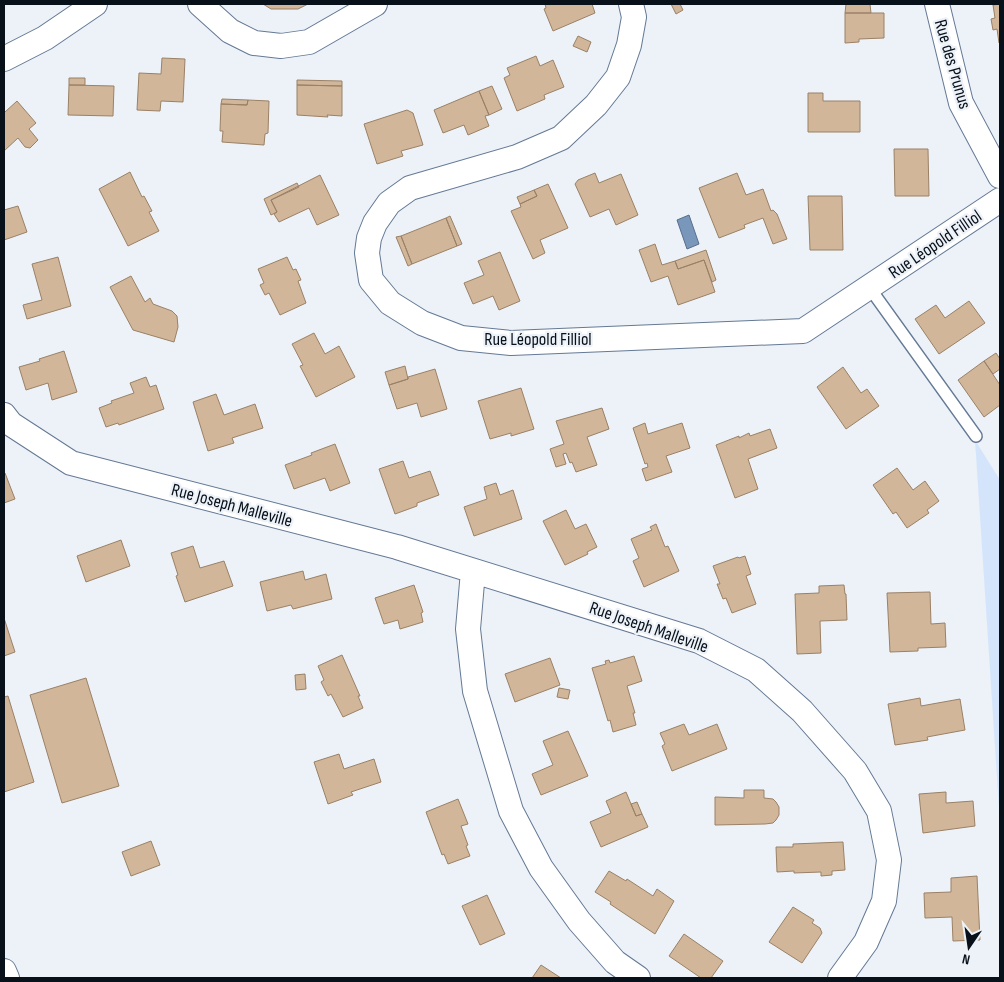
<svg xmlns="http://www.w3.org/2000/svg" width="1004" height="982" font-family="'Sofia Sans Condensed',sans-serif">
	<rect width="100%" height="100%" fill="#edf2f8"/>
	<!-- green -->
	<path fill="#d4e5fb" d="M975,440L1000,480V824Z"/>
	<!-- water -->
	<path fill="#7996bb" stroke="#576e8b" d="M689,215L699,244L687,249L677,220Z"/>
	<!-- building -->
	<path fill="#d1b69a" stroke="#9a8166" d="M263,4H308L298,9H271Z
		M545,4H592L595,13L553,31L544,9L546,8Z
		M671,4H680L683,10L676,14Z
		M846,4H870L871,13H845Z
		M1000,4V43H999L997,29L993,30L991,19L995,18L993,5Z
		M845,13H884V38L859,39V42L845,43Z
		M578,36L591,42L587,52L573,46Z
		M536,56L540,66L553,60L564,87L544,95L545,99L517,111L504,78L510,75L507,68Z
		M162,58L185,59L183,102L161,101L160,111L137,110L139,73L161,74Z
		M69,78H85V85H69Z
		M297,80L342,81V86L297,85Z
		M69,85L114,86L113,116L68,115Z
		M297,85L342,86V116L327,115L328,117L297,115Z
		M492,86L502,109L489,115L479,91Z
		M479,91L489,115L485,116L489,126L468,135L464,125L443,133L434,110Z
		M808,93H823V101H860V132H808Z
		M222,99L248,100L247,105L221,104Z
		M248,100L269,101L268,133L265,134L264,145L222,142L223,131H220L221,104L247,105Z
		M17,101L36,123L29,129L38,140L30,148L25,147L18,138L4,151V110L5,112Z
		M407,110L413,113L423,145L401,151L403,156L377,164L364,124Z
		M894,149H928L929,196H895Z
		M130,172L142,197L144,196L152,211L149,212L159,231L128,246L99,189Z
		M595,173L599,183L621,174L638,215L616,225L609,209L590,217L575,184L578,180Z
		M737,173L746,195L763,189L771,211L773,210L777,214L787,239L773,244L763,218L744,225L745,228L719,238L699,188Z
		M320,175L339,215L317,225L309,208L279,222L274,214L277,212L271,200Z
		M297,183L299,187L271,200L277,212L271,215L264,199Z
		M548,184L568,228L540,240L545,253L533,259L511,211L521,207L520,204L537,196L534,190Z
		M534,190L537,196L520,204L517,197Z
		M808,196H842L843,250H810Z
		M18,206L27,232L4,240V210Z
		M450,216L462,244L457,246L446,218Z
		M446,218L457,246L412,264L401,236Z
		M401,236L412,264L408,266L396,237Z
		M655,244L662,265L675,261L678,269L704,260L715,292L678,305L668,276L651,282L639,250Z
		M706,250L716,280L712,282L704,260L678,269L675,261Z
		M500,252L520,301L499,310L493,296L473,304L464,283L484,275L478,261Z
		M58,257L71,306L27,319L23,305L42,300L32,264Z
		M287,257L293,270L296,269L301,280L298,281L306,303L280,315L269,293L265,295L260,285L264,283L258,269Z
		M131,276L145,302L150,298L153,304L172,311L177,316L178,327L174,342L133,330L110,287Z
		M969,301L985,323L939,354L915,319L936,305L945,318Z
		M314,333L325,354L339,346L355,377L316,397L300,366L303,365L292,344Z
		M64,351L77,392L52,400L48,383L26,390L19,367L40,361L39,359Z
		M996,353L1000,359V369L993,374L984,361Z
		M984,361L1000,385V405L984,417L958,380Z
		M405,366L408,379L389,385L385,372Z
		M843,367L861,393L867,389L879,406L846,429L817,387Z
		M435,369L447,409L421,417L417,403L397,409L389,385L408,379V377Z
		M146,377L150,387L156,385L164,409L119,425L118,423L106,427L99,408L112,403L111,401L134,393L130,383Z
		M521,388L534,429L511,436V433L490,439L478,401Z
		M216,394L224,415L255,404L263,428L232,438L234,443L208,451L193,402Z
		M602,408L609,429L587,437L597,465L576,472L572,462L570,463L566,453L563,454L566,464L556,467L550,449L564,444L556,421Z
		M645,423L648,434L682,423L690,448L666,456L672,472L646,481L642,469L648,467L647,463L645,464L633,428Z
		M770,429L777,448L748,459L758,489L735,498L716,445L739,436V438L749,433L750,436Z
		M335,444L350,483L330,491L325,478L294,489L285,465L312,455L311,453Z
		M403,461L409,478L430,471L439,495L417,503V506L395,514L379,469Z
		M897,468L913,490L925,481L939,501L927,510L929,513L907,528L896,512L893,514L873,485Z
		M4,473H5L15,499L4,503Z
		M496,483L500,495L513,490L522,519L474,536L464,507L487,499L484,487Z
		M566,510L575,529L586,524L597,547L587,552L588,554L565,565L543,521Z
		M656,524L665,547L668,546L679,571L644,587L633,561L639,558L631,539L652,530L650,527Z
		M121,540L130,566L86,582L77,556Z
		M193,546L200,568L224,561L233,586L185,602L176,576L178,575L171,553Z
		M745,556L751,574L746,576L756,604L732,613L726,598L723,599L717,584H720L713,566L738,557L739,558Z
		M303,571L305,580L326,574L332,599L293,609L291,605L267,611L260,582Z
		M414,585L423,612L421,613L423,622L400,629L398,620L384,624L375,598Z
		M844,585L845,594H846L847,620L820,621L821,653L797,654L795,594L819,593V586Z
		M930,592L931,624L945,623L946,647L918,648V651L890,652L887,593Z
		M4,618L15,652L4,656Z
		M342,655L360,696H358L363,708L343,717L331,694L328,696L321,682L324,680L318,666Z
		M634,656L642,681L627,686L635,713H633L636,725L613,732L610,720L608,721L592,668L606,664L605,661L609,660L610,663Z
		M550,658L560,685L515,702L505,674Z
		M305,674L306,689L296,690L295,675Z
		M86,678L119,786L62,803L30,695Z
		M559,688L570,690L568,699L557,697Z
		M8,696L34,782L4,792V697Z
		M920,698L921,706L960,699L965,730L927,737L928,740L895,745L888,704Z
		M684,724L689,735L717,724L727,749L672,771L662,746L665,744L660,733Z
		M568,731L588,776L541,795L532,774L553,765L543,741Z
		M339,754L344,769L374,759L381,782L351,792L353,795L328,804L314,762Z
		M744,790H764V798L773,799L776,802L779,807V815L776,820L773,823L765,824L715,825V797L744,798Z
		M626,792L636,816L642,814L648,827L601,847L590,822L611,813L606,801Z
		M946,792V803L973,801L975,826L923,833L919,794Z
		M458,799L468,824L461,826L468,845L466,846L470,856L448,864L444,854L442,855L426,812Z
		M637,802L642,814L636,816L631,804Z
		M151,841L160,865L131,876L122,852Z
		M843,842L845,870L832,871V875L821,876V872L794,873V871L777,872L776,847H793V844Z
		M609,871L626,881L627,879L653,896L657,889L674,901L655,934L610,904L611,902L595,892Z
		M977,876L980,940L953,941L952,917L925,918L924,893L951,892V878Z
		M487,895L505,934L480,945L462,906Z
		M793,907L814,920L812,923L820,928L822,933L802,963L769,942Z
		M684,934L723,961L711,978H701L669,956Z
		M541,965L561,978H532Z"/>
	<g fill="none" stroke-linecap="round" stroke-linejoin="round">
		<!-- lane casing -->
		<g stroke="#647995" stroke-width="14">
			<path id="lane" d="M869,287L976,436"/>
		</g>
		<!-- street casing -->
		<g stroke="#647995" stroke-width="26">
			<path id="street" d="M200,4L230,31L254,43L281,46L309,42L375,4
				M631,4L634,17L629,45L618,77L596,105L561,138L517,157L410,188L389,203L375,223L369,238L367,253L371,280L390,303L422,323L461,338L511,343L803,331L1000,200
				M937,4L961,103L1000,176
				M4,59L45,38L95,4
				M4,415L11,424L71,463L397,547L699,641L756,670L802,711L855,771L879,811L889,860L884,901L866,942L840,978
				M473,571L468,629L475,691L511,811L541,868L579,921L615,962L638,978
				M4,971L7,978"/>
		</g>
		<!-- lane -->
		<use href="#lane" stroke="#fff" stroke-width="11"/>
		<!-- street -->
		<use href="#street" stroke="#fff" stroke-width="24"/>
	</g>
	<g text-anchor="middle" stroke-width="4.5" stroke-linejoin="round" paint-order="stroke">
		<!-- street labels -->
		<g font-size="18" fill="#08101a" stroke="#edf2f8">
			<text transform="translate(953 64) rotate(74)" y="6">Rue des Prunus</text>
			<text transform="translate(935 244) rotate(-34)" y="6">Rue Léopold Filliol</text>
			<text x="538" y="345">Rue Léopold Filliol</text>
			<text transform="translate(232 505) rotate(15)" y="6">Rue Joseph Malleville</text>
			<text transform="translate(649 627) rotate(19)" y="6">Rue Joseph Malleville</text>
		</g>
	</g>
	<!-- border -->
	<rect width="1004" height="982" fill="none" stroke="#08101a" stroke-width="10"/>
	<!-- north arrow -->
	<g transform="translate(969 947) rotate(193)" stroke="#edf2f8" stroke-width="4" paint-order="stroke">
	<path d="M0-4L9 19L0 12L-9 19Z" fill="#08101a"/>
	<text y="-8" font-size="14" font-weight="bold" text-anchor="middle" fill="#08101a">N</text>
	</g>
</svg>
